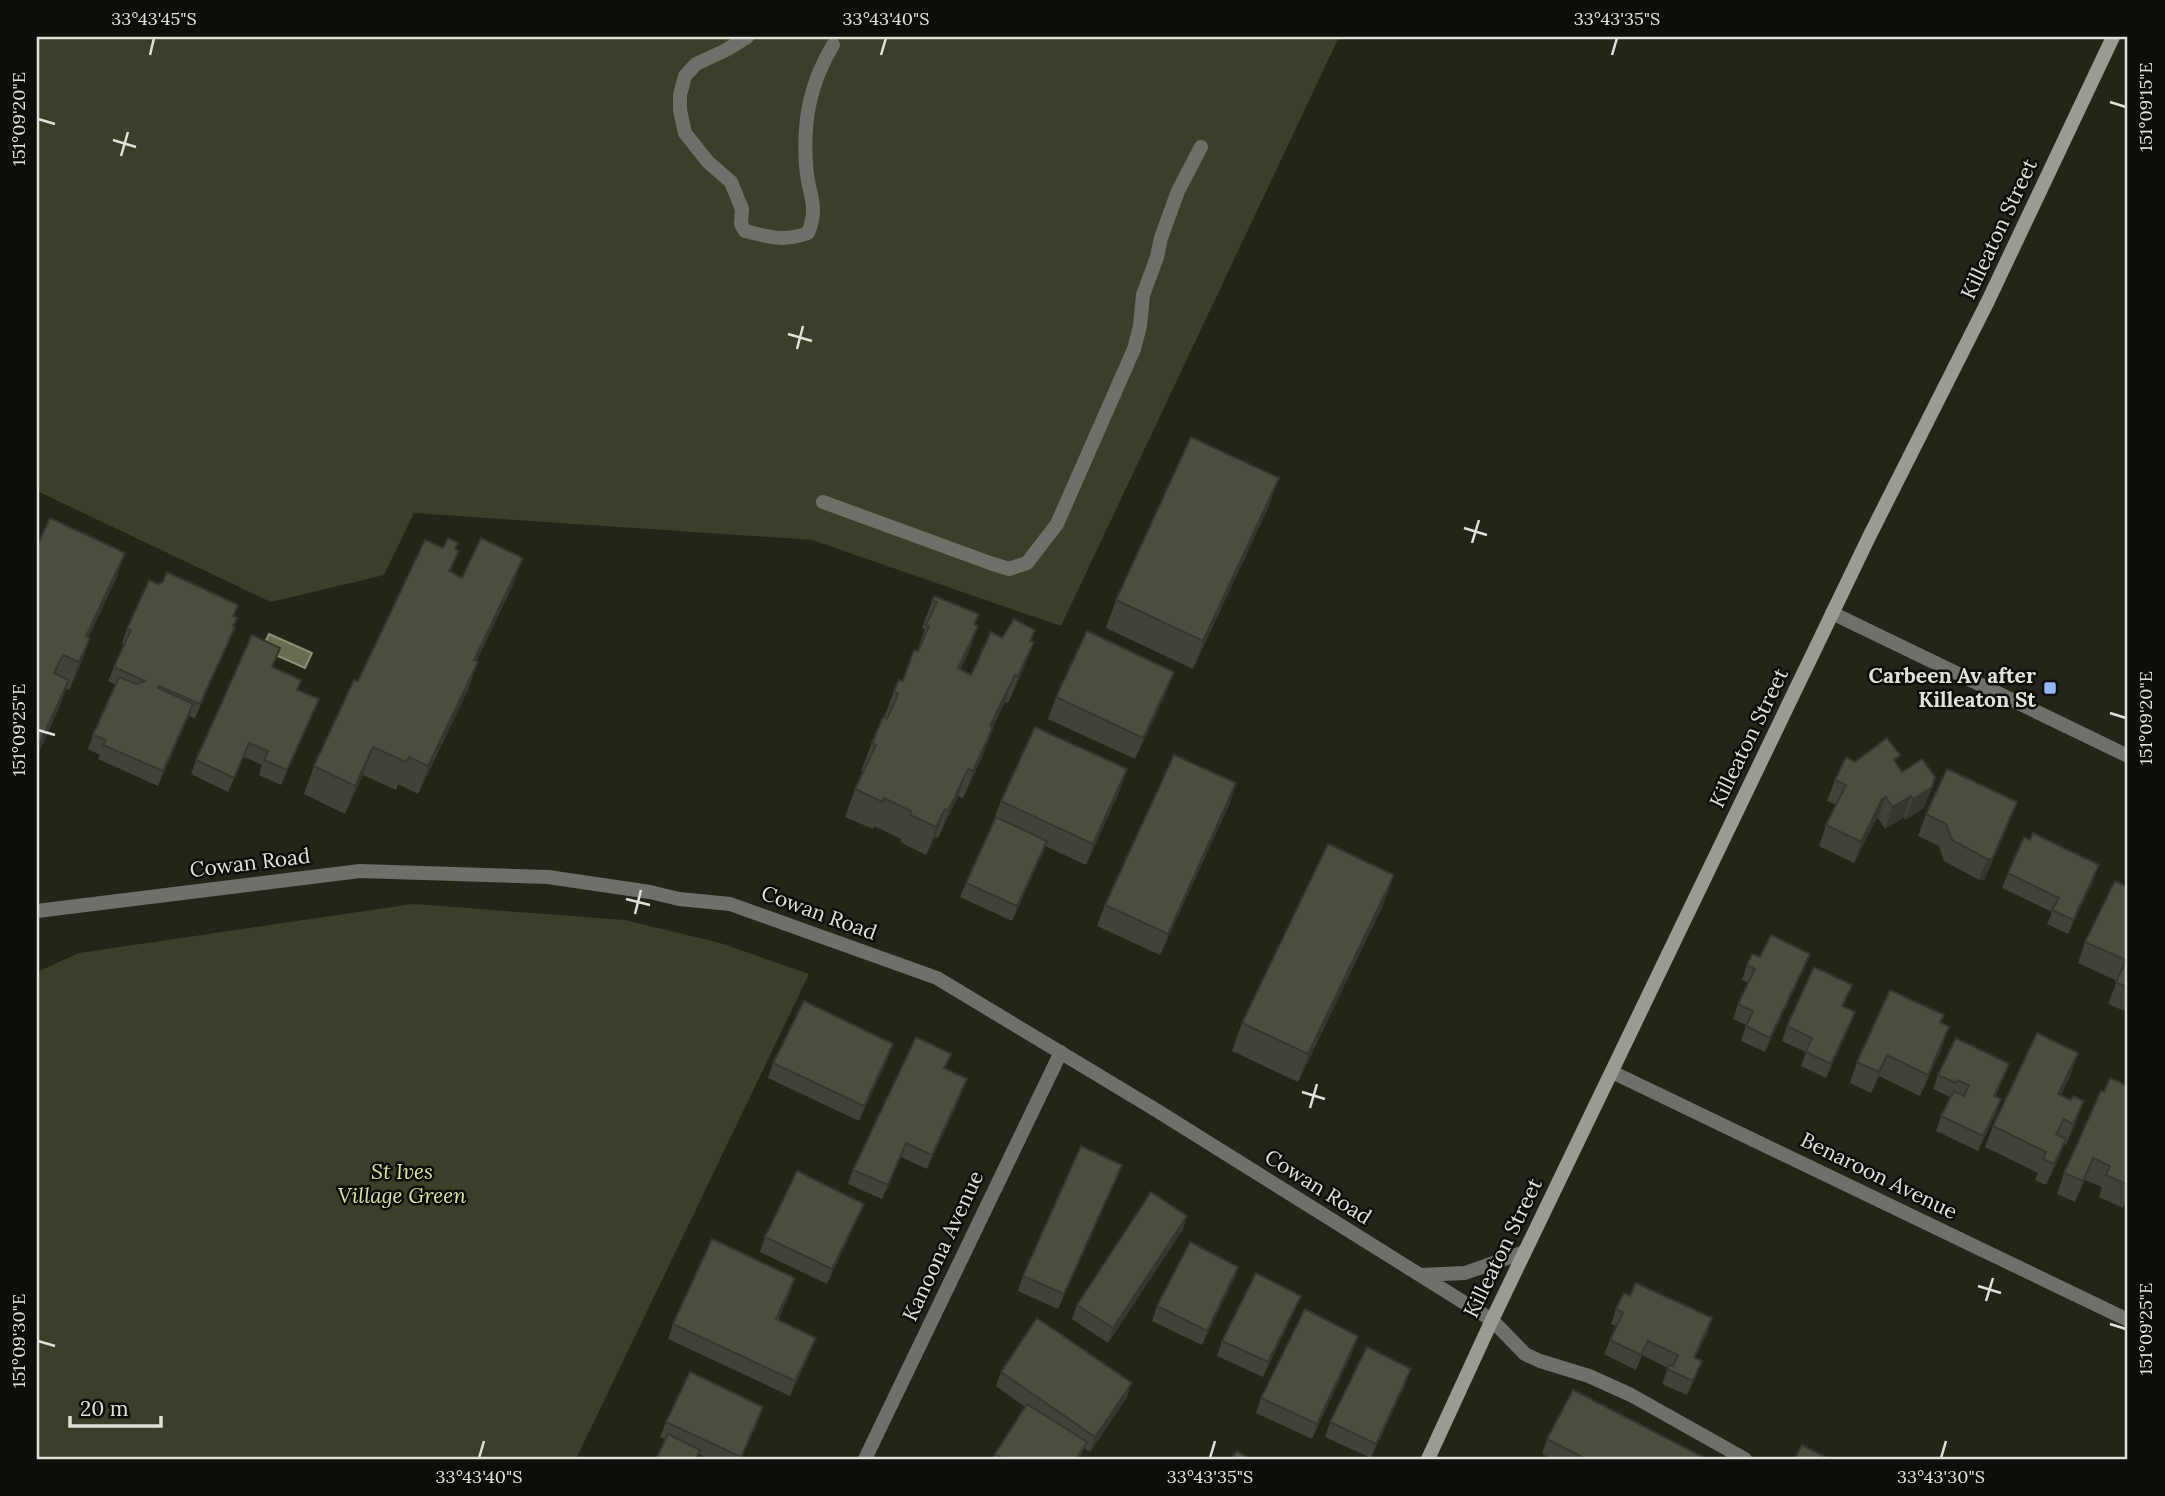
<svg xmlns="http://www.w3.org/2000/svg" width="2165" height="1496" font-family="Lora,serif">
	<rect width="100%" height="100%" fill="#242519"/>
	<!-- green -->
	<path fill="#3c3e29" d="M37,37H1339L1061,626L812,540L414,513L384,575L271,602L37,491Z
		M413,904L625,920L720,943L809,974L576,1459H37V972L79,953Z"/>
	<!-- water -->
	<path fill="#696d4f" stroke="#8d9078" stroke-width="2" d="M269,634L312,653L305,668L262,649Z"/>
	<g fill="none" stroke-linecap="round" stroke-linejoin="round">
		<!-- service -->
		<path stroke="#6f706a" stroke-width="14" d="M747,37L726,50L696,64L685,76L680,95V110L685,133L708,162L731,182L742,209L741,224L745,231C770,237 782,242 808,233C820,204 807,193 806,164C803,120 810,83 833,45
			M823,502L990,563L1009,569L1027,563L1057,524L1134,349L1140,326L1143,295L1157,257L1161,238L1178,191L1201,147
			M1492,1320L1525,1354L1540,1361L1589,1376L1631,1395L1745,1459"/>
		<!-- minor -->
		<path stroke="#6f706a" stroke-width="14" d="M1832,613L2128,756
			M1612,1072L2128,1320
			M865,1459L1061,1052"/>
		<!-- tertiary -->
		<path stroke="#6f706a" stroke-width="14" d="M37,911L360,871L548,877L650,892L679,899L730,904L937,978L1156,1110L1492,1320
			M1421,1275L1465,1273L1524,1252"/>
		<!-- secondary -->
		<path stroke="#9a9b91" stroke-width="14" d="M1428,1459L1492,1320L1869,537L1988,301L2113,37"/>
	</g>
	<!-- wall -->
	<path fill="#424338" d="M1269,506L1193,669L1106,628L1116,600Z
		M37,546L125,553L115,581L88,638H90L80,666L69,690L66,689L59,708L37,756Z
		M443,548L456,550L451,572L462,578L513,585L476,661L468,690L418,794L398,784L396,790L363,775L345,814L304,794L314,766L358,681Z
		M934,596L979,614L975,624L968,654L960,669L971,675L1002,638L1035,630L1023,670L1008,703L1005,702L993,727L983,755L963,798L958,796L938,838L935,837L926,855L900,842L901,839L874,826L873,829L845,817L855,789L863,772L861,771L872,743L884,718L894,691L902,681L914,650L917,651L925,629L922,628Z
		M234,616V627H235L229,641L195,718L189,716L158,786L98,759L100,755L88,749L93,735L116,685L108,681L124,644L122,643L127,629Z
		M273,667L301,680L297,690L319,699L313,714L281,785L259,775L262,765L244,757L228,792L191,774L196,760Z
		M1174,672L1166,693L1135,759L1048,719L1056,697Z
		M1855,762L1897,764L1924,808L1905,820L1904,817L1885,829L1878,818L1875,821L1854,863L1819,846L1826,825L1836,805L1827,801L1835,780Z
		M1236,783L1229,805L1160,955L1097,926L1105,905Z
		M1120,790L1086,865L1045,846L1012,921L960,897L966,883L993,822L1001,801Z
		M1926,814L2009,823L1984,880H1979L1944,861L1939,846L1918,836Z
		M2008,873L2094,879L2068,934L2047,924L2052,912L2002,888Z
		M2128,887V1010L2127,1012L2108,1004L2117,981L2078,963L2085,942Z
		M1384,903L1298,1082L1232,1051L1242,1023Z
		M1760,957L1804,968L1765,1052L1741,1041L1746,1025L1733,1019L1738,1004L1749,983L1742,980L1747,965Z
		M1852,985L1843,1007L1850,1026L1826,1078L1801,1066L1806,1052L1782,1041L1787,1026Z
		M1941,1023L1942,1048L1920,1096L1879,1076L1871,1093L1850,1083L1857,1062Z
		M888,1058L859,1121L768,1078L773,1063Z
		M2009,1064L1996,1096L2001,1099L1996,1113L1978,1151L1936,1131L1941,1116L1950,1097L1933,1089L1938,1075Z
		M946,1069L962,1093L927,1169L901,1157L882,1199L848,1184L853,1170Z
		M2071,1074L2060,1095L2076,1122L2066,1145L2064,1144L2058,1160L2046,1185L2035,1180L2038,1173L1985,1147L1993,1126Z
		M2128,1086V1197L2123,1208L2099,1197L2102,1187L2085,1180L2075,1202L2057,1194L2064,1173L2104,1092Z
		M1122,1165L1116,1180L1058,1309L1018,1291L1023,1276Z
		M1187,1216L1182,1231L1108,1343L1072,1319L1077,1305Z
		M858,1218L827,1284L760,1252L765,1237Z
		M1238,1267L1233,1281L1202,1345L1152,1321L1157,1306Z
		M795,1278L790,1293L778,1320L810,1353L790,1396L668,1339L673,1324Z
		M1630,1296L1712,1318L1707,1333L1695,1358L1702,1361L1687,1395L1662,1384L1668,1368L1642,1355L1636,1370L1604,1354L1616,1326L1611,1324L1616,1309Z
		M1295,1310L1263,1377L1217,1356L1222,1341Z
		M1353,1351L1312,1439L1256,1413L1261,1398Z
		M1001,1372L1132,1383L1127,1397L1090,1452L1084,1448L1079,1459H993L995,1454L1025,1407L996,1386Z
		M1406,1383L1371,1458L1325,1437L1330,1422Z
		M758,1421L741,1459H710L660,1437L666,1422Z
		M1547,1439L1707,1459H1553L1542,1454Z"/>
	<!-- shaded-wall -->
	<path fill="#36372e" d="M1279,478L1269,506L1193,669L1203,641Z
		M459,551L448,579L449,571Z
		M125,553L115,581L76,664L86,636Z
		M523,558L513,585L464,688L474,660Z
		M978,626L968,654L948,696L958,668Z
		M235,627L229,641L195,718L200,704Z
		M90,638L80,666L69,690L79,662Z
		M1034,642L1023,670L1008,703L1018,676Z
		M478,662L468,690L418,794L428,766Z
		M1174,672L1166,693L1135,759L1143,738Z
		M1015,675L1005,702L980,754L990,726Z
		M69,680L59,708L37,756V749Z
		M319,699L313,714L281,785L287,770Z
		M193,704L188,718L158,786L163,771Z
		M993,727L983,755L963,798L973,771Z
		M249,743L244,757L228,792Z
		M373,747L363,775L345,814L355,786Z
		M968,769L958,796L938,838L948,811Z
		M1127,769L1120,790L1086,865L1093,844Z
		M1236,783L1229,805L1160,955L1168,934Z
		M1932,787L1924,808L1905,820L1913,799Z
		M1911,796L1904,817L1885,829L1892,807Z
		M1886,797L1878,818L1875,821L1854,863L1861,842L1882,799Z
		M2017,802L2009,823L1984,880H1979L1987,859Z
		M945,809L935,837L926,855L936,827Z
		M1047,841L1042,855L1012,921L1017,906Z
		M2099,865L2094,879L2068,934L2073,920Z
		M1394,875L1384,903L1298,1082L1308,1054Z
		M1810,954L1804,968L1765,1052L1770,1038Z
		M1855,1012L1850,1026L1826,1078L1831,1064Z
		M1949,1027L1942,1048L1920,1096L1928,1075Z
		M893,1044L888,1058L859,1121L864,1106Z
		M2078,1053L2071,1074L2051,1116L2058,1094Z
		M1887,1055L1879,1076L1871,1093L1879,1072Z
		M2009,1064L2004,1078L1989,1110L1994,1096Z
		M967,1079L962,1093L927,1169L932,1155Z
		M2001,1099L1996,1113L1978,1151L1983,1136Z
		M2084,1101L2076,1122L2066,1145L2073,1124Z
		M2066,1139L2058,1160L2046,1185L2054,1164Z
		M906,1143L901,1157L882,1199Z
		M2093,1158L2085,1180L2075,1202L2083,1181Z
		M1122,1165L1116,1180L1058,1309L1064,1294Z
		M864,1204L858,1218L827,1284L832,1269Z
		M1187,1216L1182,1231L1108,1343L1113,1328Z
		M1238,1267L1233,1281L1202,1345L1207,1331Z
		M795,1278L790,1293L771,1333L776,1319Z
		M1301,1296L1295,1310L1263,1377L1268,1362Z
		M1712,1318L1707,1333L1688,1372L1694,1357Z
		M1358,1336L1353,1351L1312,1439L1317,1424Z
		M816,1338L810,1353L790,1396L795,1381Z
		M1702,1361L1697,1375L1687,1395L1693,1381Z
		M1411,1369L1406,1383L1371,1458L1376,1444Z
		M1132,1383L1127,1397L1090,1452L1095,1437Z
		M763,1407L758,1421L740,1459L741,1457Z
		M1087,1442L1079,1459H1076Z"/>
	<!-- building -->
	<path fill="#4d4e41" stroke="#36372e" stroke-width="2" d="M1191,437L1279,478L1203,641L1116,600Z
		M50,518L125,553L86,636L90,638L79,662L63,655L54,673L69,680L37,749V546Z
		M448,538L458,543L455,549L459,551L449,571L462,578L481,538L523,558L474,660L478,662L428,766L409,757L406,762L373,747L355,786L314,766L354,680L358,681L425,540L443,548Z
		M167,572L238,605L233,616L237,618L233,626L235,627L200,704L159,686L158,688L193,704L163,771L103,745L106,740L93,735L119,677L136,684L145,681L114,667L131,630L127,629L149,580L158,584L163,582Z
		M934,596L979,614L974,624L978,626L958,668L971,675L991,632L1002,638L1014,619L1035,630L1030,641L1034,642L1018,676L1015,675L990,726L993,727L973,771L968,769L948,811L945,809L936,827L910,815L911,811L884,798L883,802L855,789L876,745L872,743L883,717L887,719L898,694L894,691L899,680L903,681L914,650L918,651L929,626L926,625L937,602L932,601Z
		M1087,631L1174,672L1143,738L1056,697Z
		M252,635L280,648L272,667L301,680L297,690L319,699L287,770L264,760L268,751L249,743L234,778L196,760Z
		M1035,727L1127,769L1093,844L1001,801Z
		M1887,738L1900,755L1894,760L1902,772L1922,759L1935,777L1932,787L1913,799L1911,796L1892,807L1886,797L1882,799L1861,842L1826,825L1846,785L1835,780L1846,757L1855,762Z
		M1174,755L1236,783L1168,934L1105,905Z
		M1947,769L2017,802L1992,859H1987L1952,840L1946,824L1926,814Z
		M996,817L1047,841L1017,906L966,883Z
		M2033,833L2099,865L2073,920L2052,910L2059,898L2008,873L2024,837L2030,840Z
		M1328,844L1394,875L1308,1054L1242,1023Z
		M2115,881L2128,887V988L2116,982L2126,960L2085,942Z
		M1771,935L1810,954L1770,1038L1746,1026L1753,1011L1738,1004L1755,969L1747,965L1752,954L1760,957Z
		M1814,967L1852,985L1842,1006L1855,1012L1831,1064L1806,1052L1812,1038L1787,1026Z
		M1890,990L1944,1015L1940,1022L1949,1027L1928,1075L1887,1055L1879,1072L1857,1062Z
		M804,1001L893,1044L864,1106L773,1063Z
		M2037,1033L2078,1053L2058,1094L2071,1100L2073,1096L2084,1101L2073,1124L2064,1119L2056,1134L2066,1139L2054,1164L2043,1159L2046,1152L1993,1126Z
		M916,1037L951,1054L944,1068L967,1079L932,1155L906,1143L888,1185L853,1170Z
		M1956,1038L2009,1064L1994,1096L2001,1099L1983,1136L1941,1116L1954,1091L1964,1096L1969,1085L1957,1080L1956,1083L1938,1075Z
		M2110,1078L2128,1086V1185L2106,1175L2110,1166L2093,1158L2083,1181L2064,1173L2101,1091L2104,1092Z
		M1081,1146L1122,1165L1064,1294L1023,1276Z
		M797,1171L864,1204L832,1269L765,1237Z
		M1151,1192L1187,1216L1113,1328L1077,1305Z
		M712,1239L795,1278L776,1319L816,1338L795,1381L673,1324Z
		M1190,1242L1238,1267L1207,1331L1157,1306Z
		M1256,1273L1301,1296L1268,1362L1222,1341Z
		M1636,1283L1712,1318L1694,1357L1702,1361L1693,1381L1667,1369L1669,1365L1673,1366L1678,1355L1648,1341L1641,1355L1610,1340L1623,1313L1616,1309L1624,1293L1630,1296Z
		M1305,1309L1358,1336L1317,1424L1261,1398Z
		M1037,1318L1132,1383L1095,1437L1001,1372Z
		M1367,1347L1411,1369L1376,1444L1330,1422Z
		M690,1372L763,1407L741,1457L666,1422Z
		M1573,1390L1707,1459H1586L1547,1439Z
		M1027,1404L1087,1442L1076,1459H1004L995,1454Z
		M668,1434L700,1450L696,1459H656Z
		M1802,1445L1829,1459H1795Z
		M1237,1451L1250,1459H1231Z"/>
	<!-- ticks -->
	<path fill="none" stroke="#e0e1d9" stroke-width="2.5" d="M150,55L154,38M881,55L886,38M1612,55L1617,38M2110,102L2126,107M38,119L55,124M113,140L136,147M121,156L128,132M788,334L812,341M797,349L803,326M1464,528L1487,535M1472,543L1479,520M2110,713L2126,718M38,730L55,735M626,899L650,905M635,914L641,890M1302,1092L1325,1099M1310,1108L1317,1084M1978,1286L2001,1293M1986,1301L1993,1278M2110,1324L2126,1329M38,1341L55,1346M479,1458L484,1441M1210,1458L1215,1441M1941,1458L1946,1441"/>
	<!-- markers -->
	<rect fill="#93b7fd" stroke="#0d0e09" stroke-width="2.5" x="2043" y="681" width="14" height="14" rx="3.5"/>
	<g text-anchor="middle" stroke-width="5" stroke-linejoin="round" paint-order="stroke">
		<!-- street labels -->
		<g font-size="21" fill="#e0e1d9" stroke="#0d0e09">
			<text transform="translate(1999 229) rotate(-65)" y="7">Killeaton Street</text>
			<text transform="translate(1749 738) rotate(-64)" y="7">Killeaton Street</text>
			<text transform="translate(250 863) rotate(-7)" y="7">Cowan Road</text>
			<text transform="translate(819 913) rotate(20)" y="7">Cowan Road</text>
			<text transform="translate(1879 1176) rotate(26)" y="7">Benaroon Avenue</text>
			<text transform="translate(1318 1187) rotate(32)" y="7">Cowan Road</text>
			<text transform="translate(943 1246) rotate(-65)" y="7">Kanoona Avenue</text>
			<text transform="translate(1503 1248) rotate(-64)" y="7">Killeaton Street</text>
		</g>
		<!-- poi labels -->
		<g font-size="21" font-weight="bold" fill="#e0e1d9" stroke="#0d0e09" text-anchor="end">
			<text x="2036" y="683">Carbeen Av after<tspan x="2036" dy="24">Killeaton St</tspan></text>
		</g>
		<!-- park labels -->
		<g font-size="21" font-style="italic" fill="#dae0a7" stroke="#0d0e09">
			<text x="402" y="1179">St Ives<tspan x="402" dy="24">Village Green</tspan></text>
		</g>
	</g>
	<!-- border -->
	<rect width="2165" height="1496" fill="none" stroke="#0d0e09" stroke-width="77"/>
	<!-- scale -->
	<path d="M70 1416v10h91v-10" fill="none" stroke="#e0e1d9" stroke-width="3.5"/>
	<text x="80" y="1416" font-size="21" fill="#e0e1d9" stroke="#0d0e09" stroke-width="5" paint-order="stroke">20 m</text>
	<rect x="38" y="38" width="2088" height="1420" fill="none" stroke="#e0e1d9" stroke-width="2.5"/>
	<g font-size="18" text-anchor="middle" fill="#e0e1d9">
		<text x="154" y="25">33°43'45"S</text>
		<text x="886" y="25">33°43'40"S</text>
		<text x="1617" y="25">33°43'35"S</text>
		<text transform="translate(2146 107) rotate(-90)" y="6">151°09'15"E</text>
		<text transform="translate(19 119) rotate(-90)" y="6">151°09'20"E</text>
		<text transform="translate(2146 718) rotate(-90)" y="6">151°09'20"E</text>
		<text transform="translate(19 730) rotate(-90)" y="6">151°09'25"E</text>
		<text transform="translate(2146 1329) rotate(-90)" y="6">151°09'25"E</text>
		<text transform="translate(19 1341) rotate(-90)" y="6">151°09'30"E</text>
		<text x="479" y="1483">33°43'40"S</text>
		<text x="1210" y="1483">33°43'35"S</text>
		<text x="1941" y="1483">33°43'30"S</text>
	</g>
</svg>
